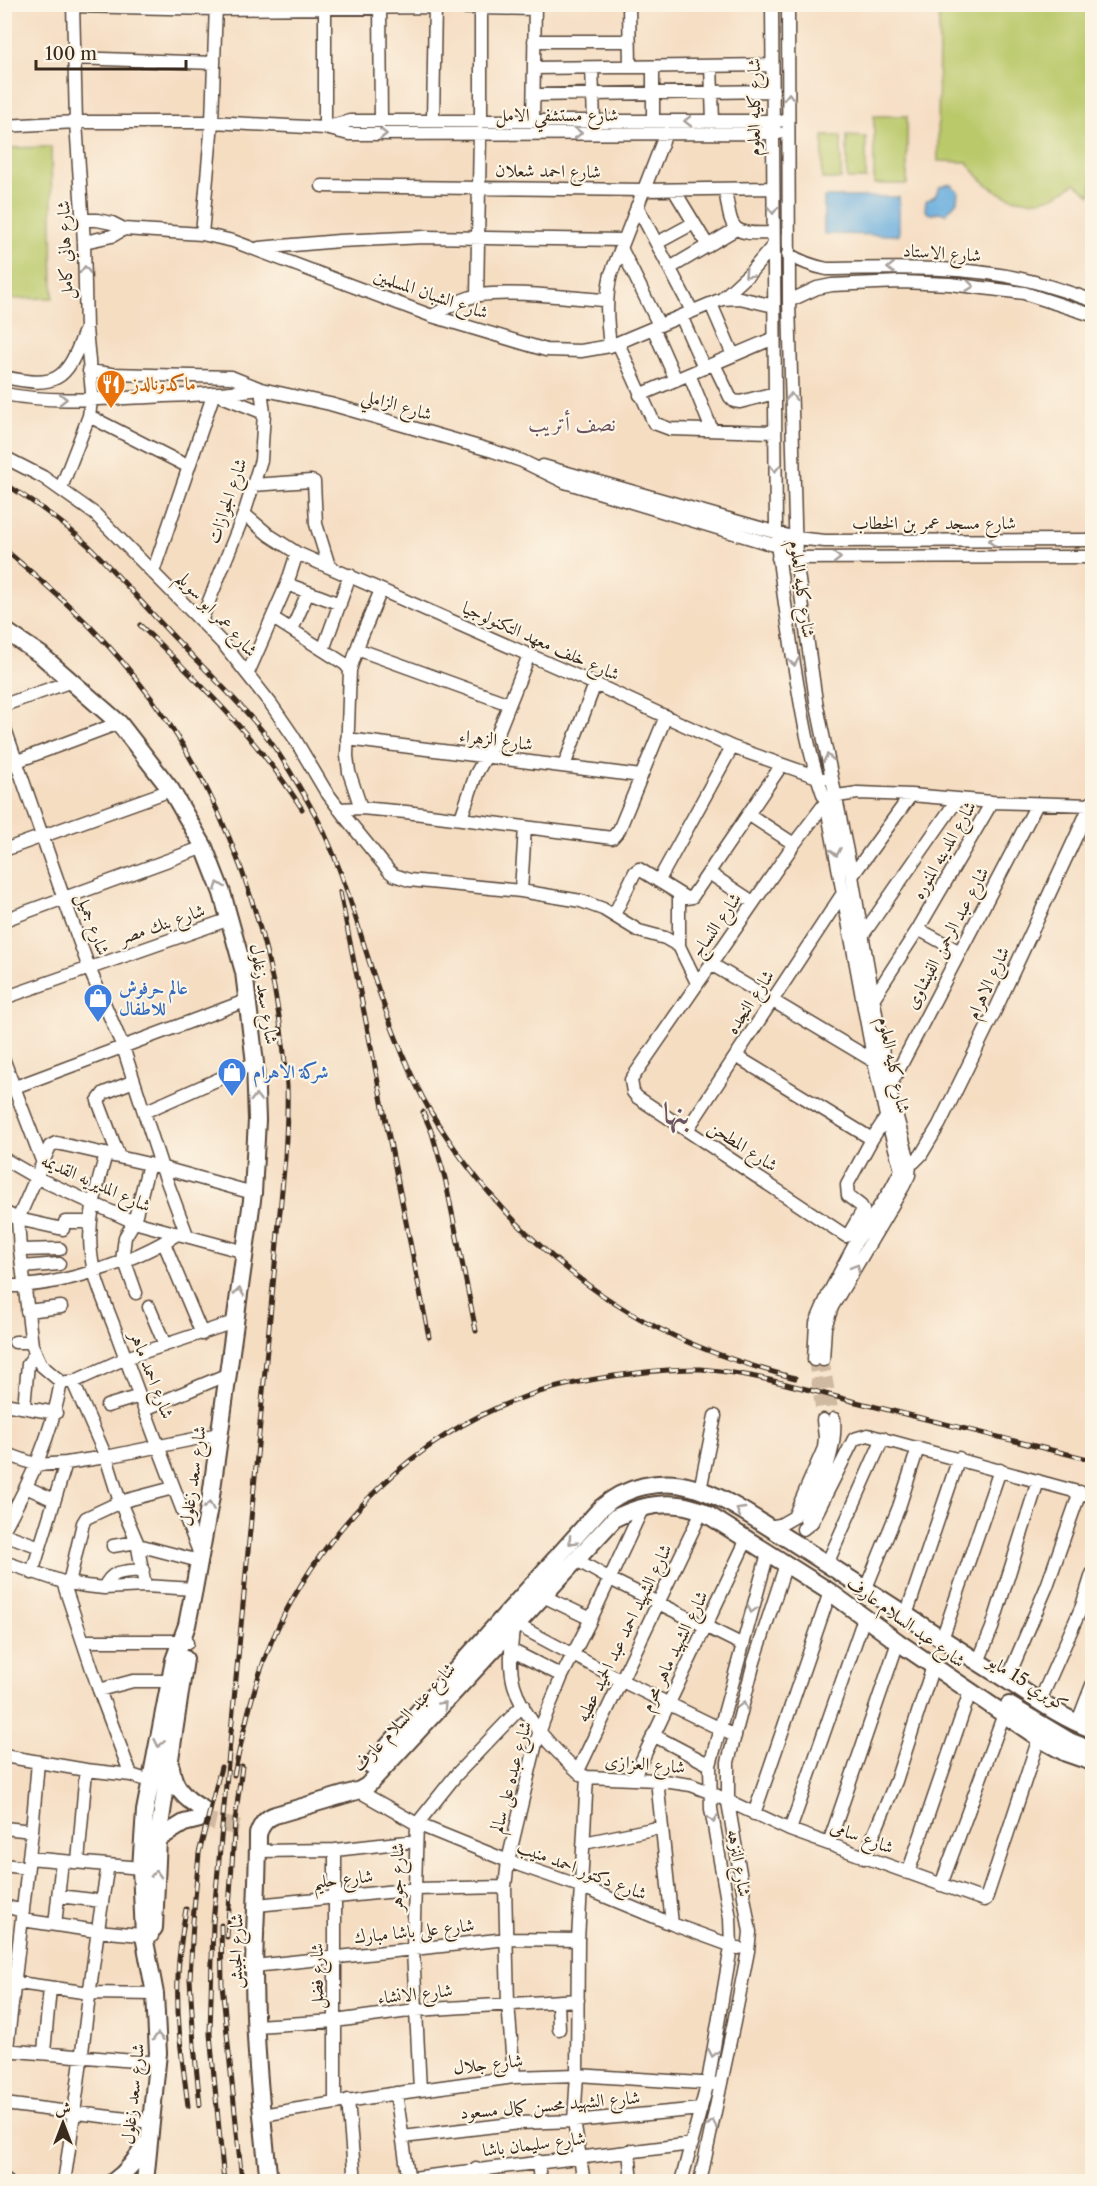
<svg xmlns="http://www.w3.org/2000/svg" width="1097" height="2186" font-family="'Libre Caslon Text',Amiri,serif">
	<rect width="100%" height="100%" fill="#fcf5e5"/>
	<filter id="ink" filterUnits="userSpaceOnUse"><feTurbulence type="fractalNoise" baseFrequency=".0167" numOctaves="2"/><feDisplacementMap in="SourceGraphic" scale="12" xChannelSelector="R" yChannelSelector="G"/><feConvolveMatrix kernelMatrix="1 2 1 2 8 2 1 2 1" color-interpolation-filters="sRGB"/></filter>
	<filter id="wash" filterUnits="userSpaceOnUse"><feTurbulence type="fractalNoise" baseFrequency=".008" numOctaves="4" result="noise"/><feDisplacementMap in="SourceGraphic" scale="24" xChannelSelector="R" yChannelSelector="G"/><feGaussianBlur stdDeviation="1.35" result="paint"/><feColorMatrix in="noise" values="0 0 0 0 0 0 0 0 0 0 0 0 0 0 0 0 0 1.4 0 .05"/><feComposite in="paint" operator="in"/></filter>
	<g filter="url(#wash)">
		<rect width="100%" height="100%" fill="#f5ddc2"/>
		<!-- green -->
		<path fill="#bac96b" stroke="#7a7a44" stroke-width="1.5" d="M939,5H1092V192L1090,195L1075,183C1036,215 993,200 967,162L938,161Z
			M874,116H907V184H874Z
			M823,136H841V179H822Z
			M847,136L866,137V179H847Z
			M51,147L53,298L5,299V148Z"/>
		<!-- water -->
		<path fill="#69adde" stroke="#526c7e" stroke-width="1.5" d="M950,184L958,191L957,201L946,214L939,212L932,214L928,213L925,209L926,201L935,196L940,187Z
			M824,197H899V235L824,234Z"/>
	</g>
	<g filter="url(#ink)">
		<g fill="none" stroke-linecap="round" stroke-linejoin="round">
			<!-- minor-tunnel -->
			<path stroke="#d0b9a1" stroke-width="12" stroke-dasharray="12 6" stroke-linecap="butt" d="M814,1360L823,1420
				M823,1360L834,1419"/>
			<!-- secondary-tunnel -->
			<path stroke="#d0b9a1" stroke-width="16" stroke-dasharray="16 8" stroke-linecap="butt" d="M200,1819L245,1829"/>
			<!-- minor casing -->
			<g stroke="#574537" stroke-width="15">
				<path id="minor" d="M325,4V128
					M380,4L381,121
					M481,4V121
					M629,4L630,67
					M772,4L776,533C780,575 787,616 793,658C801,706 808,756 826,802L874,1062L886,1116L901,1170L891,1189L856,1242L829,1293L816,1323L814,1360
					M788,4L789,301L796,559L816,701L852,876L889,1088L910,1165L909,1175L903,1187L832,1307L825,1327L823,1360
					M73,6L216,9L435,7L535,9
					M534,41H629
					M75,58L214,63
					M711,66L713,121
					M653,67V121
					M534,68L772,65
					M592,68L594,121
					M534,95L773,91
					M433,121L435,4
					M533,121L535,4
					M4,126L76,122H212L325,128L349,134L779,133
					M327,127L350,121H779
					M322,186L643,190L773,188
					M725,189C732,230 729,235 772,233
					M674,190L708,246
					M637,206L692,311
					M83,220H97L112,223L124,229L202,234L233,241L432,316L546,350L581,351L610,346L722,299L749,274L772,247
					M202,234L212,122L216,4
					M84,242L112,236L124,229
					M657,243L694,223
					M259,248L339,241L425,237L623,240
					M621,248L659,325
					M788,254C801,262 812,266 827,269C893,268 960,265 1026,280C1048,285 1070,293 1092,300
					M670,268L736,229
					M477,296L480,133
					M722,299L740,298L774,306
					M789,301L817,288L832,285L900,282L950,284L1024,293L1092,315
					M711,304L733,355
					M432,316C446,308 463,298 479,295C516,290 568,298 606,300
					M681,316L704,368
					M653,328L676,380
					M618,343L654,423L670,429L775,432
					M610,346C607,321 605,299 611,274L666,133
					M714,364L730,397L734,401L740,402L775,393
					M89,371L111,374L231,377L261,389L330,404L493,451L522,461L565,482L777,546
					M689,374L712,430
					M4,377C56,388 66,382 84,333
					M4,394C52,403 101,399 149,397C186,395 223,394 260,389
					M640,395L774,338
					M89,416L189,467
					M4,457L43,477L95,514L201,621L225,646L271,704L293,736L325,790L346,818L389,871L394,875L409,880L521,891L581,901L603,909L639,931L665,938L679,946L697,983
					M543,466L795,538L825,541L1092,540
					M253,485L311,481L314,482L316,524L329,566
					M61,488L89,416L92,393L86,329L84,242L76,122L73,4
					M244,514L269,535L297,553L595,684L732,747L823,779
					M778,558L1092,557
					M153,572L214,393L264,413
					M287,584L340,604
					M273,618L345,664L350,670L347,756L349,772L361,808
					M201,621L244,514L261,460L264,413L261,389
					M292,630L308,592
					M357,649L509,704
					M323,650L350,575
					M350,670L360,640L381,590
					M248,673L287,584L297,553
					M4,705L72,681
					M4,726L64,899L89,968L123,1047L162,1168L187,1235
					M347,739L641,776
					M4,766L119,723
					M564,766L595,684
					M339,809L361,808L406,812L612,838L619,830L666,716
					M748,814L794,844
					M461,818L476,774L495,740L529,655
					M4,850L171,790
					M709,873L753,902
					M852,876L911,795
					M659,880L732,747
					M521,891L525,827
					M679,894V946
					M614,915L635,872L639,869L686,898L692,897L781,766
					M4,920L204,847
					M918,929L960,952
					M862,936L957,800
					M711,964L877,1063
					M4,998L230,919
					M873,999L918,929L992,802L1091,805
					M736,1056L872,1139
					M4,1061L43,1163
					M15,1087L248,1000
					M889,1088L1037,804
					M144,1112L255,1063
					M889,1113L872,1139L847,1185L848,1196L861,1206L863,1210L849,1234L846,1236L637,1097L633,1092L631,1080L794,844L826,802L837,796L858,793L911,795L992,802
					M687,1130L843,893
					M106,1154C97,1187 87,1218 91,1253C93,1280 110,1313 119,1340C145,1411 171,1483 200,1554
					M119,1157L98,1101L104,1093L134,1081
					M4,1159L37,1178L134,1222L245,1252
					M904,1166L914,1162L921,1155L939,1125L994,1013L1092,802
					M4,1212L18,1219L63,1229
					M65,1222H91
					M164,1243L202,1334
					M20,1250L60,1249
					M124,1259L136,1293
					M122,1261L125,1237L134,1222L149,1164
					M22,1267L59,1264
					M4,1286C58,1288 134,1262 179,1233
					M149,1307L165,1345
					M27,1311L61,1307
					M15,1342H31
					M61,1382L41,1365L32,1345L20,1250L18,1219L50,1146L56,1143L61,1144L149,1164L253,1193
					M66,1382H73L126,1358L234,1322
					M73,1382L106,1457L120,1502L137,1542L145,1586
					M4,1404L56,1413
					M107,1406L140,1396
					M24,1407L28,1364L35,1354
					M145,1409L226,1375
					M4,1453L37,1465L66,1463L106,1457L219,1434
					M26,1487L54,1500
					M700,1490L715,1416
					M806,1520C818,1486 837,1456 834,1419
					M768,1527L780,1525L794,1517L824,1448L825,1437L823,1420
					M4,1529C30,1482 52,1435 61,1382
					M803,1529L812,1522L854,1439L868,1435L1092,1496
					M4,1534L40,1547
					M138,1545L199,1561
					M113,1546L137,1542
					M575,1559L610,1579L743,1645
					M4,1562L63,1582L86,1586L104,1588L145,1586L194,1589
					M827,1564L883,1438
					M32,1573L66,1463
					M63,1582L99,1690L131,1775
					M69,1583L83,1523L86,1518L120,1502L173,1488
					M104,1588C112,1569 124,1572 143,1570
					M866,1588L899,1507L918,1448
					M543,1596L591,1619
					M906,1615L959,1458
					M517,1625L622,1681L735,1736
					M513,1629C511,1647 509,1667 514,1685C524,1720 555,1751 582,1775L587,1777L657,1780L691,1785L709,1792L790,1830L984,1900L986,1899L1039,1738
					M942,1639L1000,1470
					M84,1641H180L187,1643
					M511,1650L562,1676
					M978,1662L992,1628L1038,1481
					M1007,1680L1047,1586L1080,1492
					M99,1690L133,1681H170
					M1039,1703L1082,1606L1092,1574
					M1077,1724L1092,1685
					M653,1735L710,1765
					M4,1756L86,1770L131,1775L150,1781
					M578,1771L702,1511
					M633,1779L747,1539
					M657,1780L672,1924
					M357,1790L417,1824L508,1861L580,1886L672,1924L738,1948
					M754,1814L830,1592
					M4,1828L32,1831
					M790,1830L864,1618
					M584,1843L662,1827
					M829,1843L898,1642
					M258,1851L335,1850L416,1841
					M29,1858L141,1868
					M864,1858L896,1781L933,1666
					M78,1862L86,1770
					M4,1865L27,1868
					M908,1873L970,1692
					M941,1885L1004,1714
					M58,1896L102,1901
					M257,1905L416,1889L505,1887
					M4,1906L23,1911
					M22,1920L97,1931L152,1936
					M55,1925L62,1861
					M254,1966L507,1939L578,1940
					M4,1981L90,1993L155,1994
					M558,2002L559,2029
					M256,2026L335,2021L416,2010L578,2000
					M4,2050L158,2063
					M44,2052L50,1988
					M4,2074L32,1831L38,1762
					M514,2077L508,2003L505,1887L508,1861L536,1743L543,1722L562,1676L591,1619L643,1507
					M420,2090L413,1950L417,1824L456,1775L523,1705
					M396,2093L409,2182
					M348,2100L355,2182
					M335,2102V1850
					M4,2104L151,2122
					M262,2115L384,2095L514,2077L577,2075L716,2084
					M403,2137L520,2123L574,2121L701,2109
					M629,2151L632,2182
					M538,2161L540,2182
					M476,2169L478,2182
					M64,2182C81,2076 90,1970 108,1865
					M380,2182L692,2144
					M584,2182L574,2121L577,2075L578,1940L587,1777
					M681,2182L708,2082L731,1947L730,1918L711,1809L710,1765L768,1553
					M700,2182L734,2022L748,1951L750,1932L728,1802V1762L754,1662L786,1564"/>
			</g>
			<!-- secondary casing -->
			<g stroke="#574537" stroke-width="20">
				<path id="secondary" d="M4,630L41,655L119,723L171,790L204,847L222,893L244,972L255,1063L257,1120L253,1193L211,1496L194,1589L187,1625L174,1660L145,1811L141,1868L144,1936L155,1994L158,2053L145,2182
					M1009,1705L1071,1742L1092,1750
					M371,1765L601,1508C624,1487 661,1478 691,1487C725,1496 761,1523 791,1541C859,1584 926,1629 994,1672C1027,1692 1056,1716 1092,1729
					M171,1767C173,1788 186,1800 203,1809
					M158,1839L184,1823L200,1819
					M154,1928L158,1839L185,1659
					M4,2181L5,2182
					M113,2182C128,2171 137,2160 145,2144
					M269,2182C261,2110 254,2039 254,1967C255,1922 258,1878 258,1834C261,1825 266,1818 275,1815L360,1790L367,1786L615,1518C643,1504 673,1499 702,1511L830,1592L898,1642L1039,1738L1066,1753L1092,1762"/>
			</g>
			<!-- minor -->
			<use href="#minor" stroke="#fff" stroke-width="12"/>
			<!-- secondary -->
			<use href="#secondary" stroke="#fff" stroke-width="16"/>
			<!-- rail casing -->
			<g stroke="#3b2a1e" stroke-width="5">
				<path id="rail" d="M4,483C34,502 63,522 89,546C117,574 143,604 170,633C201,666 236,698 264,733C284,759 301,789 317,818C347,876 360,939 382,1000C393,1032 412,1080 429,1109C486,1204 570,1287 672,1335C712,1354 753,1367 795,1378
					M4,549C51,588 96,628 134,676C226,788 277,942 287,1086C288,1110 286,1134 285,1158L213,1923L210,2034L224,2182
					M140,625C199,682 258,739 302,809
					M340,892L429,1337
					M423,1112L432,1133L445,1178L476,1331
					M234,1775C245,1724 256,1672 279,1625C328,1525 414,1437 519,1399C549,1387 582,1381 614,1376C642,1372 672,1368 701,1369C754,1373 808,1390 860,1403C938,1422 1015,1441 1092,1460
					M186,1909C182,1933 178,1956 178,1979C176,2022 183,2064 188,2106
					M221,1925L222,1984L242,2182
					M227,1937L235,1821L242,1766
					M200,2105L194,2045L190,1979L193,1921L199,1853L221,1767"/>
			</g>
			<!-- rail -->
			<use href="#rail" stroke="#fcf5e5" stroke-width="3" stroke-dasharray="9" stroke-linecap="butt"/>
		</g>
		<!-- one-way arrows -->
		<defs><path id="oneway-chevron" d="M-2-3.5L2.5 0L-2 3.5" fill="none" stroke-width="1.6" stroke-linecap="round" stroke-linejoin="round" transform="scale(1.5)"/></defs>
		<g stroke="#a79f9a">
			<use href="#oneway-chevron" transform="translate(789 97) rotate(-90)"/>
			<use href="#oneway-chevron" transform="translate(688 121) rotate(180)"/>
			<use href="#oneway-chevron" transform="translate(578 133)"/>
			<use href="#oneway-chevron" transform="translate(383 134)"/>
			<use href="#oneway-chevron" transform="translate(773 210) rotate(90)"/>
			<use href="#oneway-chevron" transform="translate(891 268) rotate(179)"/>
			<use href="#oneway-chevron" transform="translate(85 270) rotate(-91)"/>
			<use href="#oneway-chevron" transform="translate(748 274) rotate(135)"/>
			<use href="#oneway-chevron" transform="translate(970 286) rotate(7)"/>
			<use href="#oneway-chevron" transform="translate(791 397) rotate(-91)"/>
			<use href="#oneway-chevron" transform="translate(63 399)"/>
			<use href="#oneway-chevron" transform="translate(775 468) rotate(90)"/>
			<use href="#oneway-chevron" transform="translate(992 541) rotate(180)"/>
			<use href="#oneway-chevron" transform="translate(837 558)"/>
			<use href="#oneway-chevron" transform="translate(794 662) rotate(81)"/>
			<use href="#oneway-chevron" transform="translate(828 758) rotate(-102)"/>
			<use href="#oneway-chevron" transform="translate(836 852) rotate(79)"/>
			<use href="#oneway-chevron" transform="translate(219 886) rotate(-111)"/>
			<use href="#oneway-chevron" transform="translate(256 1098) rotate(-91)"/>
			<use href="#oneway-chevron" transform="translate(856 1268) rotate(-60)"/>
			<use href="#oneway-chevron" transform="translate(239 1292) rotate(-82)"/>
			<use href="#oneway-chevron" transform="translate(209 1506) rotate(-80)"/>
			<use href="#oneway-chevron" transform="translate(740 1511) rotate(-150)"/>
			<use href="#oneway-chevron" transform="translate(572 1541) rotate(132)"/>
			<use href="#oneway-chevron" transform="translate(752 1609) rotate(105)"/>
			<use href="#oneway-chevron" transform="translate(443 1705) rotate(-47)"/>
			<use href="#oneway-chevron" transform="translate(743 1706) rotate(-76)"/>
			<use href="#oneway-chevron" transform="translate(159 1743) rotate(102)"/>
			<use href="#oneway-chevron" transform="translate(713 1819) rotate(80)"/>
			<use href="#oneway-chevron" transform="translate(156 1874) rotate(-87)"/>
			<use href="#oneway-chevron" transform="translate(158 2037) rotate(-92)"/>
			<use href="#oneway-chevron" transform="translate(713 2053) rotate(101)"/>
			<use href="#oneway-chevron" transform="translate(712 2124) rotate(-80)"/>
		</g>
	</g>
	<!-- icons -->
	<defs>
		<g id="restaurant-pin" transform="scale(1.5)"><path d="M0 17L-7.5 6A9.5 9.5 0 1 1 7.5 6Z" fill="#e8710a" stroke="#fcf5e5"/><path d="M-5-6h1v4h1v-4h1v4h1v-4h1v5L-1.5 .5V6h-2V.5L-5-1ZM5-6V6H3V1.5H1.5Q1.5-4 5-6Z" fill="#fff"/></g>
		<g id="shop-pin" transform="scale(1.5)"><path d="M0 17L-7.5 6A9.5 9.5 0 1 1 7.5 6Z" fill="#3f7fe0" stroke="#fcf5e5"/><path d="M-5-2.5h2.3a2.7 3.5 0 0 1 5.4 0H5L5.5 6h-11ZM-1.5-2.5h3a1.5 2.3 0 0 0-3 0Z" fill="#fff"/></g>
	</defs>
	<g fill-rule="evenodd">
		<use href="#restaurant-pin" x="111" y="384"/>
		<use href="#shop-pin" x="98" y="998"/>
		<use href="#shop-pin" x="232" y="1072"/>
	</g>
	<g text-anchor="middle" stroke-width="4.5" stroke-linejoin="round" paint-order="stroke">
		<!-- street labels -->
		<g font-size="18" fill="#3b2a1e" stroke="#fcf5e5">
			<text transform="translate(754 107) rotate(-90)" y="6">شارع كليه العلوم</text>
			<text x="557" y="121">شارع مستشفي الامل</text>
			<text transform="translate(548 171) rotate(1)" y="6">شارع احمد شعلان</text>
			<text transform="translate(65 250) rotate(-92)" y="6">شارع هاني كامل</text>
			<text transform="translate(942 253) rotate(4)" y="6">شارع الاستاد</text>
			<text transform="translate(431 294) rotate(19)" y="6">شارع الشبان المسلمين</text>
			<text transform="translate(397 405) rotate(16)" y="6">شارع الزاملي</text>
			<text transform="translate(227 501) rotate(-71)" y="6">شارع الجوازات</text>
			<text x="934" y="529">شارع مسجد عمر بن الخطاب</text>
			<text transform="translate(802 589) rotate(82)" y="6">شارع كليه العلوم</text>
			<text transform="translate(217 614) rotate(47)" y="6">شارع عمر ابو سويلم</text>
			<text transform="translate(541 641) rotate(24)" y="6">شارع خلف معهد التكنولوجيا</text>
			<text transform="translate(496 740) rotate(7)" y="6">شارع الزهراء</text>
			<text transform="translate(944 850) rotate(-60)" y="6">شارع المدينه المنوره</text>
			<text transform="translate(93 924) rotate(70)" y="6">شارع جميل</text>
			<text transform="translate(162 924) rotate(-19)" y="6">شارع بنك مصر</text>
			<text transform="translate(716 925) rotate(-55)" y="6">شارع النساج</text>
			<text transform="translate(947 938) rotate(-62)" y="6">شارع عبد الرحمن الفيشاوى</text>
			<text transform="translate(988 983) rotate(-65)" y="6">شارع الاهرام</text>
			<text transform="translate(264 994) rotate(81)" y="6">شارع سعد زغلول</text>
			<text transform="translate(750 1002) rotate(-57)" y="6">شارع النجده</text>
			<text transform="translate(894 1065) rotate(78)" y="6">شارع كليه العلوم</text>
			<text transform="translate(743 1146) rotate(33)" y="6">شارع المطحن</text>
			<text transform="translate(96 1183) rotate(24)" y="6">شارع المديريه القديمه</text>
			<text transform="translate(152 1375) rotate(69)" y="6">شارع احمد ماهر</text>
			<text transform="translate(193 1476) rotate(-82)" y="6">شارع سعد زغلول</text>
			<text transform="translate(906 1622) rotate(36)" y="6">شارع عبد السلام عارف</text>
			<text transform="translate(624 1633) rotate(-64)" y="6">شارع الشهيد احمد عبد الحميد عطيه</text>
			<text transform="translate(674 1651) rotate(-64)" y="6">شارع الشهيد ماهر محرم</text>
			<text transform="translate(1028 1683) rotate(32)" y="6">كوبري 15 مايو</text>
			<text transform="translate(404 1717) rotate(-47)" y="6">شارع عبد السلام عارف</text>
			<text transform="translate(645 1764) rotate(5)" y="6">شارع العزازى</text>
			<text transform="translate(511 1777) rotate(-75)" y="6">شارع عبده على سالم</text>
			<text transform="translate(862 1837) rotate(20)" y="6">شارع سامى</text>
			<text transform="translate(739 1863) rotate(80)" y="6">شارع النزهه</text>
			<text transform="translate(582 1870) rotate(21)" y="6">شارع دكتور احمد منيب</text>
			<text transform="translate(397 1877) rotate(-89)" y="6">شارع جوهر</text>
			<text transform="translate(343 1879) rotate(-6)" y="6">شارع حليم</text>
			<text transform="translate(414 1931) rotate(-6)" y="6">شارع على باشا مبارك</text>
			<text transform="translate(236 1951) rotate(-89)" y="6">شارع الجيش</text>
			<text transform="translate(317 1976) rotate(-90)" y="6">شارع فضل</text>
			<text transform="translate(415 1994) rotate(-6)" y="6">شارع الانشاء</text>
			<text transform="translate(488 2064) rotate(-6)" y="6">شارع جلال</text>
			<text transform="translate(133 2094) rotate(-84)" y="6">شارع سعد زغلول</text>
			<text transform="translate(550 2105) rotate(-5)" y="6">شارع الشهيد محسن كمال مسعود</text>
			<text transform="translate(534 2144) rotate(-7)" y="6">شارع سليمان باشا</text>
		</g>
		<!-- food labels -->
		<g font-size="18" font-weight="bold" fill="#c56008" stroke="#fcf5e5" text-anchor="start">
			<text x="132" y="390">ماكدونالدز</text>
		</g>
		<!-- shop labels -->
		<g font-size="18" font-weight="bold" fill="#366cbe" stroke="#fcf5e5" text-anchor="start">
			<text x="119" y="994">عالم حرفوش<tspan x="119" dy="21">للاطفال</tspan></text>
			<text x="253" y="1078">شركة الاهرام</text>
		</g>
		<!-- quarter labels -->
		<g font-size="21" fill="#6c5463" stroke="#fcf5e5">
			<text x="572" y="431">نصف أتريب</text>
		</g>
		<!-- town labels -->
		<g font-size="30" font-weight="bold" fill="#6c5463" stroke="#fcf5e5">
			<text x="677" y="1124">بنها</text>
		</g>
	</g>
	<!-- margin -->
	<rect width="1097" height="2186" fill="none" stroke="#fcf5e5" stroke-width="24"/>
	<!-- north arrow -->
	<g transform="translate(63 2123)" stroke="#fcf5e5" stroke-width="4.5" paint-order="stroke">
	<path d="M0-4.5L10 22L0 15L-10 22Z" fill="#3b2a1e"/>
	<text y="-9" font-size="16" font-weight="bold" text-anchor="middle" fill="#3b2a1e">ش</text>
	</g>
	<!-- scale -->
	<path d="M36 60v9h150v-9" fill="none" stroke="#3b2a1e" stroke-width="3"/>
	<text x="45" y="60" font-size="18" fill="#3b2a1e" stroke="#fcf5e5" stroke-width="4.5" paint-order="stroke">100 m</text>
</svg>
